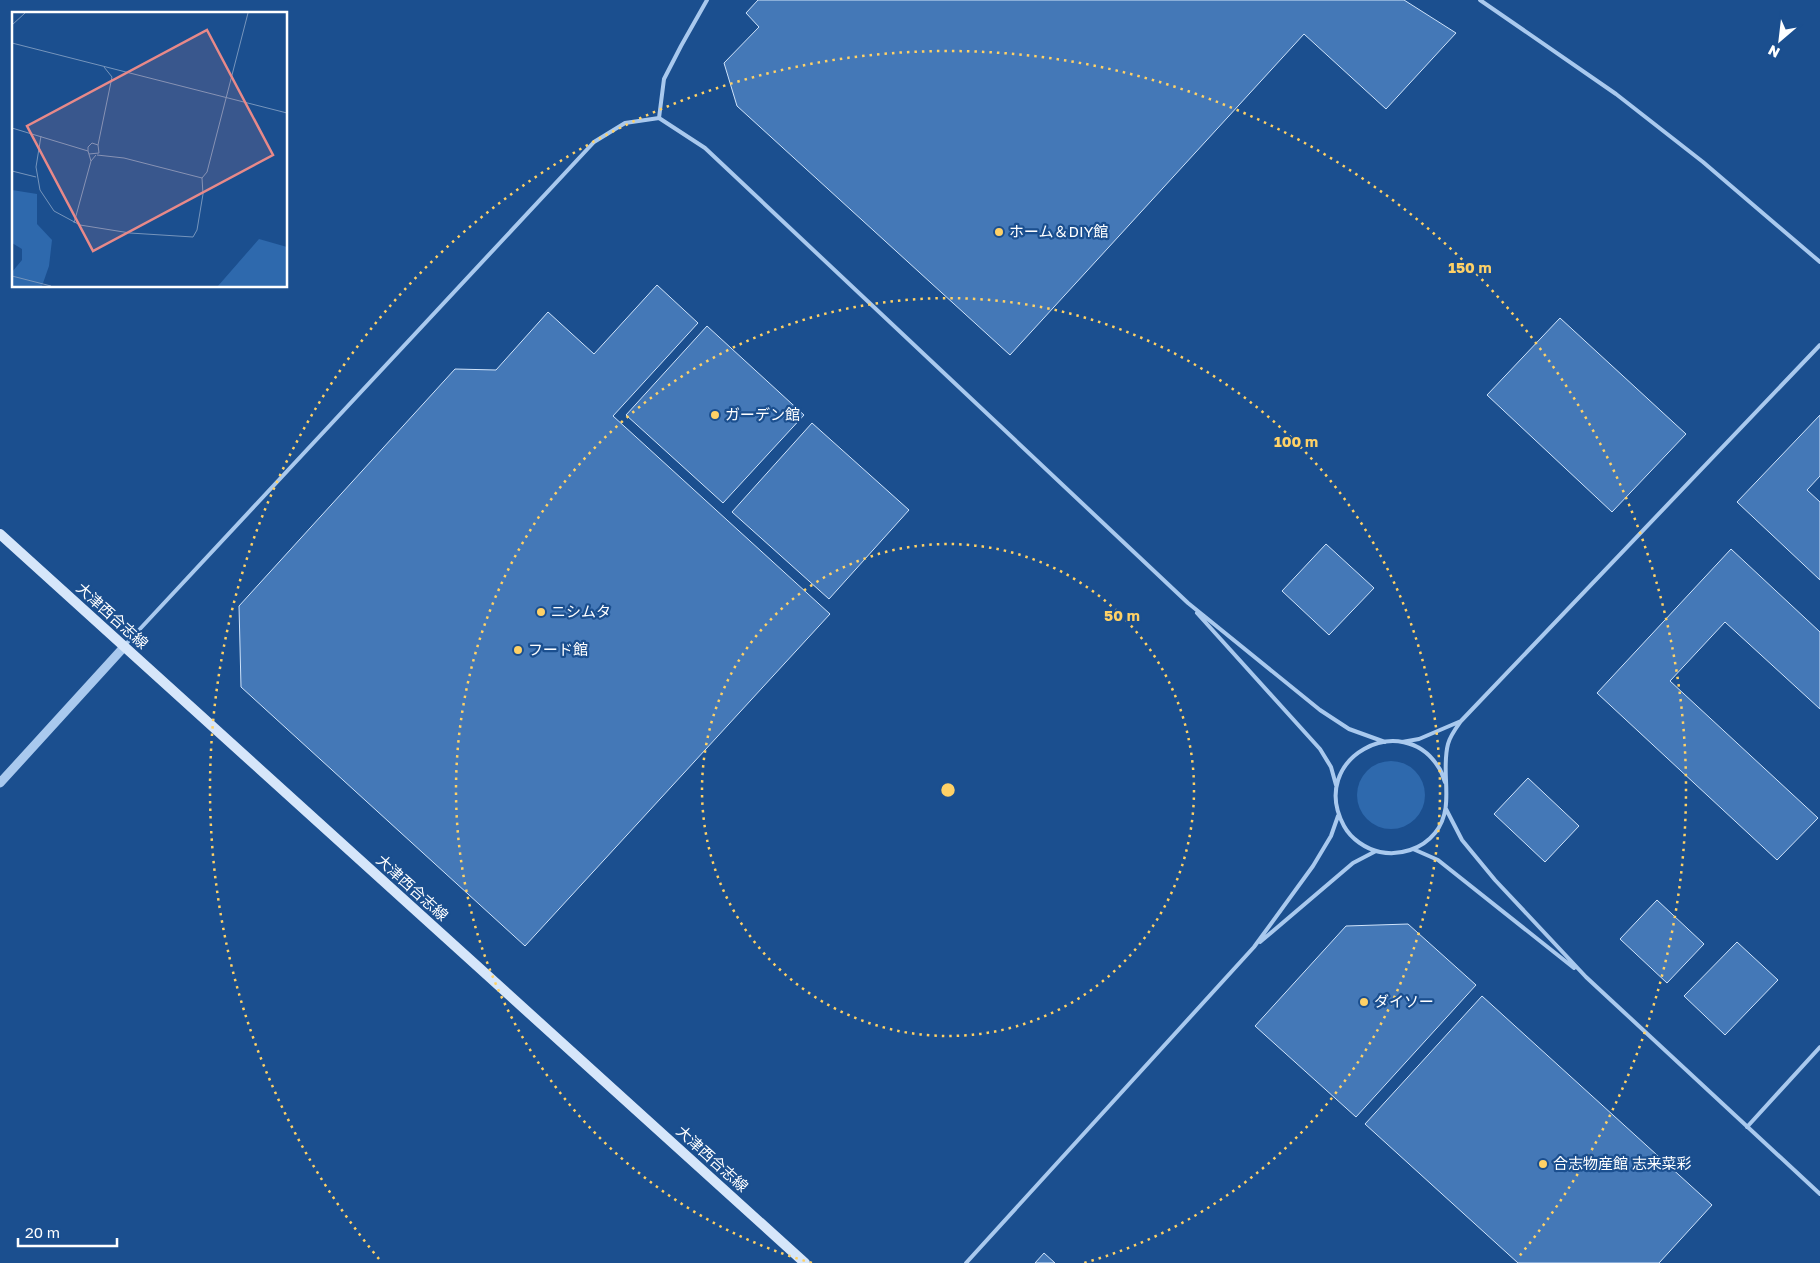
<svg xmlns="http://www.w3.org/2000/svg" width="1820" height="1263" font-family="'Golos Text','Noto Sans JP',sans-serif">
	<rect width="100%" height="100%" fill="#1b4f8f"/>
	<!-- green -->
	<path fill="#2e69ad" d="M1357 795a34 34 0 1 1 68 0a34 34 0 1 1-68 0Z"/>
	<!-- building -->
	<path fill="#4478b7" stroke="#cfe3fa" d="M758,0H1404L1456,33L1386,109L1304,34L1010,355L737,106L724,63L759,27L746,13Z
		M657,285L698,323L613,416L830,614L525,946L241,687L239,606L455,369L496,370L548,312L594,354Z
		M1560,318L1686,434L1612,512L1487,395Z
		M707,326L804,415L723,503L626,415Z
		M1820,415V476L1807,490L1820,502V580L1737,502Z
		M812,423L909,510L829,599L732,512Z
		M1326,544L1374,588L1329,635L1282,591Z
		M1731,549L1820,632V709L1725,622L1670,681L1818,818L1777,860L1597,693Z
		M1528,778L1579,826L1545,862L1494,814Z
		M1657,900L1704,944L1667,983L1620,939Z
		M1408,924L1476,985L1356,1117L1255,1026L1346,926Z
		M1737,942L1778,980L1725,1035L1684,996Z
		M1482,996L1712,1205L1659,1263H1518L1365,1124Z
		M1044,1253L1055,1263H1035Z"/>
	<g fill="none" stroke-linecap="round" stroke-linejoin="round">
		<!-- service -->
		<path stroke="#a9c9ee" stroke-width="4" d="M1480,0L1616,94L1703,162L1820,262
			M659,118L664,79L681,46L707,0
			M1197,613L1320,749L1331,767L1336,785
			M125,645L594,142L625,123L659,118L705,148L1188,603L1320,710L1349,729L1385,742
			M1402,742L1419,739L1461,721
			M1445,782C1443,778 1442,772 1439,768C1403,708 1307,758 1344,826C1351,839 1366,849 1380,852C1400,856 1422,849 1435,833C1456,807 1440,774 1448,744C1450,736 1456,728 1461,721L1820,345
			M1446,809L1462,840L1495,880L1586,977L1820,1194
			M1413,849L1438,860L1574,968
			M1260,942L1353,863L1376,851
			M1747,1127L1820,1047
			M966,1263L1254,947L1313,866L1331,836L1338,816"/>
		<!-- tertiary -->
		<path stroke="#a9c9ee" stroke-width="9" d="M0,783L124,647"/>
		<!-- secondary -->
		<path stroke="#d6e6fa" stroke-width="10" d="M0,534L805,1263"/>
	</g>
	<!-- distance rings -->
	<g fill="none" stroke="#ffd166" stroke-width="2.5" stroke-dasharray="2.5 5">
		<circle cx="948" cy="790" r="246"/>
		<path d="M812 1263A492 492 0 1 1 1084 1263"/>
		<path d="M379 1259A738 738 0 1 1 1517 1259"/>
	</g>
	<!-- markers -->
	<g fill="#ffd166" stroke="#1b4f8f" stroke-width="2">
		<circle cx="999" cy="232" r="5"/>
		<circle cx="715" cy="415" r="5"/>
		<circle cx="541" cy="612" r="5"/>
		<circle cx="518" cy="650" r="5"/>
		<circle cx="1364" cy="1002" r="5"/>
		<circle cx="1543" cy="1164" r="5"/>
	</g>
	<g text-anchor="middle" stroke-width="4.5" stroke-linejoin="round" paint-order="stroke">
		<!-- poi labels -->
		<g font-size="15" fill="#fff" stroke="#1b4f8f" text-anchor="start">
			<text x="1009" y="237">ホーム＆DIY館</text>
			<text x="725" y="420">ガーデン館</text>
			<text x="551" y="617">ニシムタ</text>
			<text x="528" y="655">フード館</text>
			<text x="1374" y="1007">ダイソー</text>
			<text x="1553" y="1169">合志物産館 志来菜彩</text>
		</g>
		<!-- street labels -->
		<g font-size="15" fill="#fff" stroke="#1b4f8f">
			<text transform="translate(112 616) rotate(42)" y="5">大津西合志線</text>
			<text transform="translate(412 888) rotate(42)" y="5">大津西合志線</text>
			<text transform="translate(712 1159) rotate(42)" y="5">大津西合志線</text>
		</g>
	</g>
	<!-- overview -->
	<g transform="translate(12 12)">
		<rect width="275" height="275" fill="#1b4f8f"/>
		<path d="M0,178L25,182V212L40,228L37,254L30,274H0V260L10,248V237L0,231ZM247,227L275,235V274H206Z" fill="#2e69ad"/>
		<path fill="none" stroke="#7695bc" stroke-width="1" d="M0,13L13,1M0,31L275,101M0,116L76,139M29,124L24,155L28,178L42,199L68,213L118,221L181,225L185,218L191,182L190,166M86,133L100,65L92,55M77,142L87,141L86,133L80,131L76,135V139L79,149M85,143L112,146L190,166M0,159L24,165M190,166L195,160L236,1M62,211L79,149L84,143M0,264L39,274"/>
		<path fill="#e88989" fill-opacity="0.15" stroke="#e88989" stroke-width="2.5" d="M195,18L261,143L81,239L15,114Z"/>
		<rect width="275" height="275" fill="none" stroke="#fff" stroke-width="2.5"/>
	</g>
	<circle cx="948" cy="790" r="8" fill="#ffd166" stroke="#1b4f8f" stroke-width="2.5"/>
	<g font-size="15" text-anchor="middle" font-weight="bold" fill="#ffd166" stroke="#1b4f8f" stroke-width="4.5" stroke-linejoin="round" paint-order="stroke">
		<text x="1470" y="273">150 m</text>
		<text x="1296" y="447">100 m</text>
		<text x="1122" y="621">50 m</text>
	</g>
	<!-- north arrow -->
	<g transform="translate(1780 40) rotate(208)" stroke="#1b4f8f" stroke-width="4" paint-order="stroke">
	<path d="M0-4L9 19L0 12L-9 19Z" fill="#ffffff"/>
	<text y="-8" font-size="14" font-weight="bold" text-anchor="middle" fill="#ffffff">N</text>
	</g>
	<!-- scale -->
	<path d="M18 1238v8h99v-8" fill="none" stroke="#ffffff" stroke-width="2.5"/>
	<text x="25" y="1238" font-size="15" fill="#ffffff" stroke="#1b4f8f" stroke-width="4" paint-order="stroke">20 m</text>
</svg>
